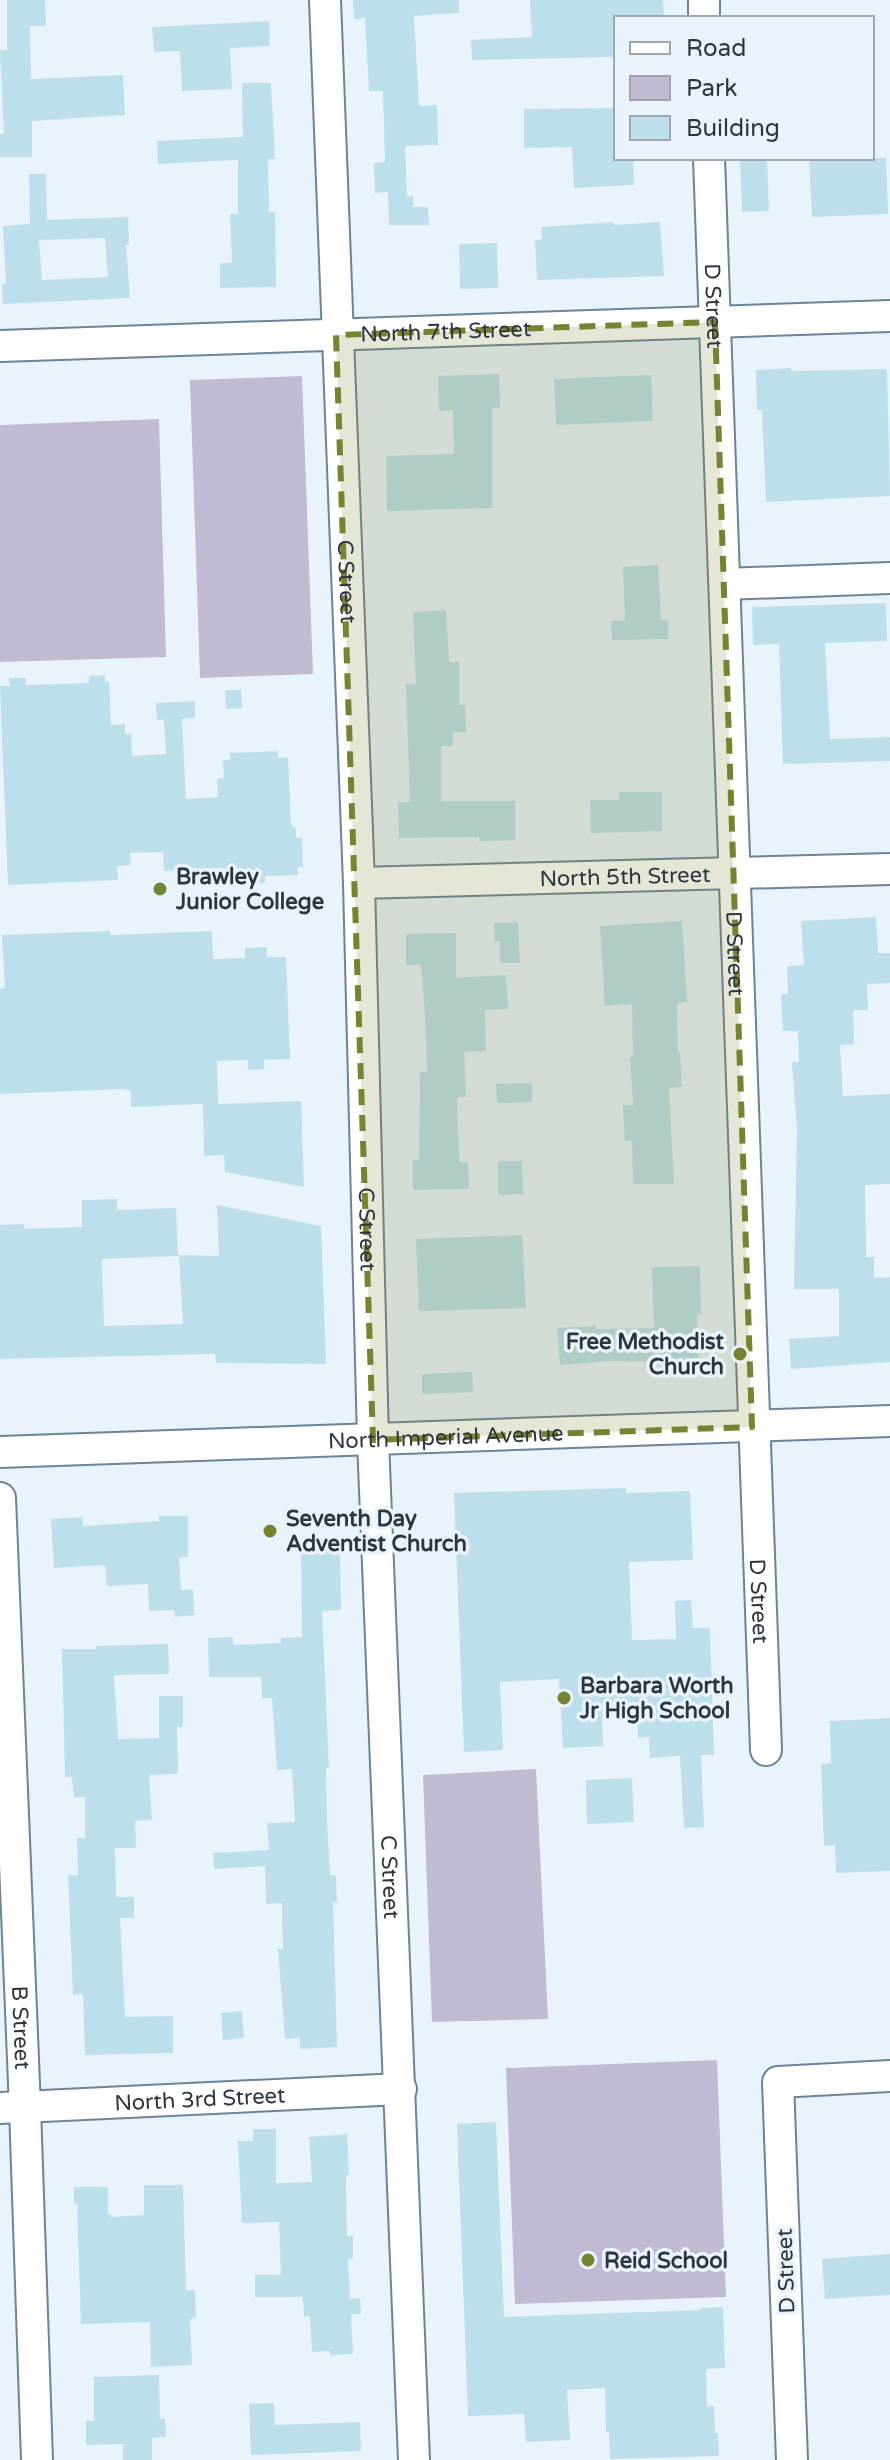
<svg xmlns="http://www.w3.org/2000/svg" width="890" height="2460" font-family="'Varela Round',sans-serif">
	<rect width="100%" height="100%" fill="#e9f3fc"/>
	<!-- green -->
	<path fill="#c1bad3" d="M302,376L313,674L200,678L190,380Z
		M159,419L166,657L0,662V425Z
		M536,1769L548,2019L432,2022L423,1775Z
		M717,2060L726,2297L515,2304L506,2068Z"/>
	<!-- building -->
	<path fill="#bddfeb" fill-rule="evenodd" d="M7,0H45L46,26H30L31,79L123,75L125,115L32,121V157H0V134H4L0,50H7Z
		M353,0H459V13L414,16L419,106L437,105L438,145L405,146L407,196H413V207H428L429,225H389L388,192L375,193L374,163L385,162L383,91H369L365,18L354,19Z
		M530,0H663L664,18H616V57L472,60L471,40L532,37Z
		M269,21L270,46L230,48L232,89L182,91L180,51L154,52L152,27Z
		M242,83H271L275,159H268L269,212H275L276,287L220,288V263H232L230,214H238V160L158,164L157,141L243,137Z
		M616,108V158H633L634,185L574,188L572,147L524,148V109Z
		M740,158H767L769,211L742,212Z
		M809,158H886L888,214L812,217Z
		M29,174H46L47,220L128,217L129,245H126L130,298L3,304L2,284H6L3,226L30,224ZM105,238L108,277L42,280L39,240Z
		M613,222L614,225L660,222L664,276L537,280L535,240L542,239L541,227Z
		M497,243L498,288L460,289L459,244Z
		M791,368V371L887,369L890,496L766,502L762,410H757L756,370Z
		M499,374L500,408H492V508L387,511L386,456L454,454L453,410L439,411L438,376Z
		M651,375L653,421L556,425L554,379Z
		M658,565L661,620H668V639L612,640L611,621L625,620L623,567Z
		M886,603L887,641L825,643L830,739L890,737V761L783,764L779,644L753,645L752,607Z
		M446,610L449,662H459V705H465L466,732H453V746H441V801H515V840L479,841V837L399,838L398,802H410L406,684H416L413,612Z
		M105,675V682H109L111,725L125,724V734H131L132,756L166,754L164,719L157,720L156,703L195,701V718L182,719L186,799L218,797L217,779L224,778L223,760H230V753L278,751V758L288,757L291,824L296,829V838H302L303,867H298V875L265,876V883L231,884V870L228,868L164,871L163,852L130,853L131,865L117,866L118,880L8,885L0,686H10L9,678H26V685L89,683V676Z
		M225,690H241L242,708L226,709Z
		M619,792H662V831L591,833L590,800H619Z
		M876,917L878,953H890V983L867,984L868,1010H853L854,1044L840,1045L843,1096L890,1094V1184L865,1185L866,1257H874V1278L890,1277V1362L791,1369L789,1339L839,1336V1289H794L797,1129L792,1062H799L798,1031H783L781,994H788L787,966L804,965L801,921Z
		M682,921L687,1002L677,1003L678,1053H680L682,1087L669,1088L674,1184H633L632,1141H625L623,1105H633L630,1057L633,1056L632,1004L605,1006L600,926Z
		M518,922L520,963H500V941L495,942L494,923Z
		M110,931V935L212,931L213,959L245,958V948L267,947V957H286L290,1059L264,1060V1069L248,1070V1060L217,1061L218,1104L301,1101L304,1187L225,1172L224,1155L204,1156L203,1104L131,1107V1091L124,1089L0,1094V989L5,988L2,935Z
		M456,933V978L506,975L508,1009L485,1010L486,1051L464,1052L466,1097H457L459,1162H468L469,1189L413,1190V1160H419L420,1072H427L425,1014L421,965H406V934Z
		M532,1083V1102L497,1103L496,1084Z
		M498,1161H522L523,1194L498,1195Z
		M117,1199V1210L176,1208L178,1256L102,1259L104,1326L183,1324L179,1255L219,1256L217,1205L321,1226L326,1364L216,1363L215,1354L0,1359V1225L24,1224V1229L82,1227V1200Z
		M522,1235L526,1308L419,1311L416,1239Z
		M700,1266L701,1314H697L699,1370L661,1371L660,1362L611,1361L560,1365L557,1328L596,1326V1329L654,1328L652,1267Z
		M472,1372L473,1392L422,1394V1374Z
		M626,1488V1493L690,1491L693,1560L629,1562L632,1640L676,1639L675,1601L691,1600L693,1628H710L714,1755H701L704,1827L684,1828L680,1756L650,1758L649,1737L638,1738L637,1716L602,1717L603,1746L563,1748L559,1679L500,1682L503,1750L464,1752L454,1493Z
		M159,1516H188V1557L179,1558L181,1590L193,1589L194,1615L175,1617L174,1610L149,1611L148,1584L107,1586L105,1565L54,1568L51,1519L82,1517L83,1526L159,1521Z
		M301,1548H340L341,1610L322,1611L329,1768H326L327,1820L330,1875H336L337,1902H333L337,2047L300,2049V2038L285,2039L278,1949H283L282,1903L266,1904L265,1866L214,1869L213,1853L269,1850L267,1823L295,1822L292,1769L277,1770L272,1698H262L261,1677H209L208,1638L233,1637V1645L281,1643V1638L302,1637Z
		M168,1644L169,1674L114,1675L118,1739L159,1738V1696H183V1727H177L178,1774L149,1775L152,1820L135,1821L136,1848H115L116,1897H134V1918H120L125,2017L173,2016V2053L85,2055L83,1994L73,1995L68,1875H78L77,1838H85V1797L74,1798L72,1777H65L62,1649H96V1646Z
		M890,1718V1871L836,1873L835,1845L824,1846L821,1764L831,1763L830,1721Z
		M632,1778L634,1822L587,1824L586,1780Z
		M242,2011L244,2038L223,2040L221,2013Z
		M496,2122L504,2317L701,2310V2308L723,2307L725,2368L706,2369L707,2406H714L715,2433H718L719,2456L610,2459L609,2432H606L605,2388L567,2390L570,2440L526,2442L524,2414L468,2416L457,2124Z
		M253,2129H276V2183L312,2182L309,2137L347,2134L349,2175L346,2176L347,2236H353V2259H348L350,2299L360,2298L361,2314H351L353,2354L330,2355V2351L312,2352L310,2316L304,2317L303,2297H255V2275H281L279,2222L242,2223L238,2141H253Z
		M144,2185H183L186,2290H195L196,2318L190,2319L192,2365L151,2367L150,2322L81,2324L77,2204H74V2187H108V2214H111V2217L144,2215Z
		M890,2254V2295L825,2299L822,2259Z
		M159,2375L160,2419L165,2418L166,2437L152,2438V2460H123V2444L86,2445V2421H94V2377Z
		M274,2403L275,2425L360,2422L361,2451L251,2455L249,2404Z"/>
	<g fill="none" stroke-linecap="round" stroke-linejoin="round">
		<!-- minor casing -->
		<g stroke="#6d8397" stroke-width="34">
			<g id="minor">
				<path id="s1" d="M325,0L359,883L373,1440L414,2460"/>
				<path d="M704,0V18"/>
				<path id="s2" d="M709,158C728,689 742,1220 766,1750"/>
				<path id="s3" d="M0,346L890,316"/>
				<path d="M725,584L890,578"/>
				<path id="s4" d="M359,883L890,869"/>
				<path id="s5" d="M0,1452L890,1421"/>
				<path id="s6" d="M0,1498L25,2108L37,2460"/>
				<path id="s7" d="M0,2108L401,2089"/>
				<path d="M792,2460L778,2082L890,2076"/>
			</g>
		</g>
		<!-- minor -->
		<use href="#minor" stroke="#fff" stroke-width="30"/>
	</g>
	<!-- marked area -->
	<path fill="#768330" fill-opacity="0.2" stroke="#768330" stroke-width="6" stroke-dasharray="16 10" stroke-linejoin="round" d="M715,322L752,1427L373,1440L336,335Z"/>
	<!-- markers -->
	<g fill="#768330" stroke="#e9f3fc" stroke-width="3">
		<circle cx="160" cy="889" r="8"/>
		<circle cx="740" cy="1354" r="8"/>
		<circle cx="270" cy="1531" r="8"/>
		<circle cx="564" cy="1698" r="8"/>
		<circle cx="588" cy="2260" r="8"/>
	</g>
	<g text-anchor="middle" stroke-width="7" stroke-linejoin="round" paint-order="stroke">
		<!-- street labels -->
		<g font-size="22" fill="#2d363f" stroke="#e9f3fc">
			<text dy="8" stroke="none"><textPath href="#s2" startOffset="148">D Street</textPath></text>
			<text dy="8" stroke="none"><textPath href="#s3" startOffset="446">North 7th Street</textPath></text>
			<text dy="8" stroke="none"><textPath href="#s1" startOffset="582">C Street</textPath></text>
			<text dy="8" stroke="none"><textPath href="#s4" startOffset="266">North 5th Street</textPath></text>
			<text dy="8" stroke="none"><textPath href="#s2" startOffset="796">D Street</textPath></text>
			<text dy="8" stroke="none"><textPath href="#s1" startOffset="1230">C Street</textPath></text>
			<text dy="8" stroke="none"><textPath href="#s5" startOffset="446">North Imperial Avenue</textPath></text>
			<text dy="8" stroke="none"><textPath href="#s2" startOffset="1444">D Street</textPath></text>
			<text dy="8" stroke="none"><textPath href="#s1" startOffset="1878">C Street</textPath></text>
			<text dy="8" stroke="none"><textPath href="#s6" startOffset="530">B Street</textPath></text>
			<text dy="8" stroke="none"><textPath href="#s7" startOffset="200">North 3rd Street</textPath></text>
			<text transform="translate(785 2271) rotate(-92)" y="8">D Street</text>
		</g>
		<!-- poi labels -->
		<g font-size="22" font-weight="bold" fill="#2d363f" stroke="#e9f3fc" text-anchor="start">
			<text x="176" y="884">Brawley<tspan x="176" dy="25">Junior College</tspan></text>
			<text x="724" y="1349" text-anchor="end">Free Methodist<tspan x="724" dy="25">Church</tspan></text>
			<text x="286" y="1526">Seventh Day<tspan x="286" dy="25">Adventist Church</tspan></text>
			<text x="580" y="1693">Barbara Worth<tspan x="580" dy="25">Jr High School</tspan></text>
			<text x="604" y="2268">Reid School</text>
		</g>
	</g>
	<!-- legend -->
	<rect x="614" y="16" width="260" height="144" fill="#e9f3fc" stroke="#9ea7b0" stroke-width="2"/>
	<rect x="630" y="42" width="40" height="12" fill="#ffffff" stroke="#9ea7b0" stroke-width="2"/>
	<text x="686" y="56" font-size="24" fill="#2d363f">Road</text>
	<rect x="630" y="76" width="40" height="24" fill="#c1bad3" stroke="#9ea7b0" stroke-width="2"/>
	<text x="686" y="96" font-size="24" fill="#2d363f">Park</text>
	<rect x="630" y="116" width="40" height="24" fill="#bddfeb" stroke="#9ea7b0" stroke-width="2"/>
	<text x="686" y="136" font-size="24" fill="#2d363f">Building</text>
</svg>
